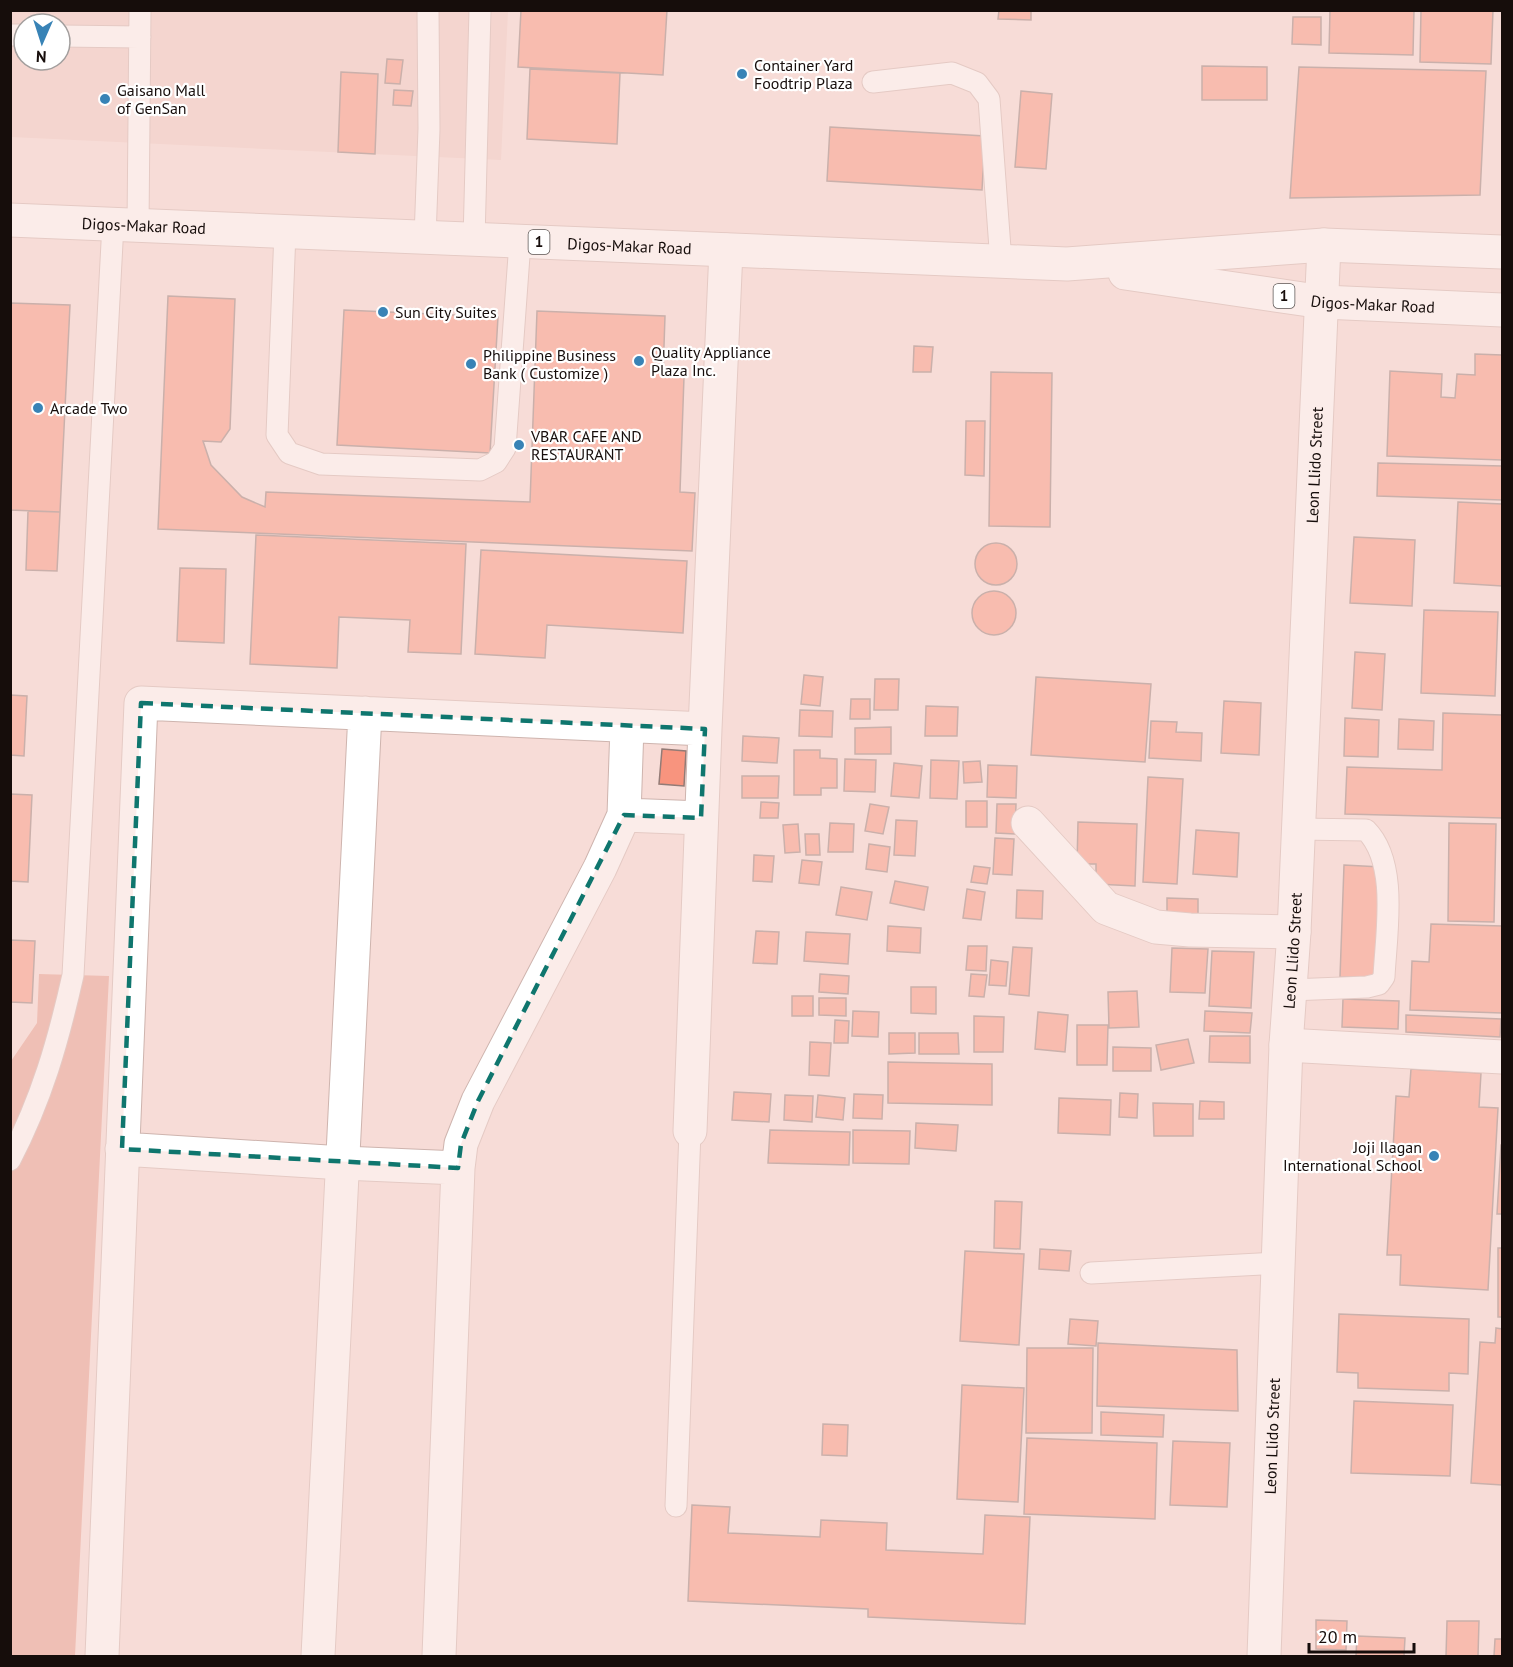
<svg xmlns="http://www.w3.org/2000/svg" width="1513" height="1667" font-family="'PT Sans',sans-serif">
	<rect width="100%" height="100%" fill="#f7dcd7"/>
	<!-- built -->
	<path fill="#efccc5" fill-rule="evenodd" d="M11,11H508L501,160L11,137ZM24,24H60V60H24Z"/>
	<!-- green -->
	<path fill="#e49c8c" d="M39,974L109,976L75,1656H11V1061L37,1023Z"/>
	<!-- building -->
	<path fill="#f8947e" stroke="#937b76" stroke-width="1.5" d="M521,10H667L663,75L518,67Z
		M999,10H1031V20L998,19Z
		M1330,10H1414L1413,55L1329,53Z
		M1421,10H1493L1491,64L1420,62Z
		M1293,17H1321V45L1292,44Z
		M387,59L403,60L400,84L385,83Z
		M1202,66L1267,67V100H1202Z
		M1299,67L1486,71L1480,195L1290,198Z
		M530,69L620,73L617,144L527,139Z
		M341,72L378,74L375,154L338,152Z
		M394,90L413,91L411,106L393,105Z
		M1021,91L1052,94L1046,169L1015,167Z
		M830,127L985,136L982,190L827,181Z
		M168,296L235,299L230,429L221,442L203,441L211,465L242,497L265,507L266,492L530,502L537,311L665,316L663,376L684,377L680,492L695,493L692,551L158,529Z
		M168,296L235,299L230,429L221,442L203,441L211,465L242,497L265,507L266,492L530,502L537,311L665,316L663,376L684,377L680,492L695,493L692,551L158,529Z
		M10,303L70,305L60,512L10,510Z
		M344,310L498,317L490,453L337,445Z
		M914,346L933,347L931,372H913Z
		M1475,354L1502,355V460L1387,456L1390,371L1442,374L1441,397L1455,398L1457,374L1475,375Z
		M991,372L1052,373L1050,527L989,526Z
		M966,421H985L984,476L965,475Z
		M1378,463L1502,466V500L1377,496Z
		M1458,502L1502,504V586L1454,583Z
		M28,511L60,512L57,571L26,570Z
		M256,535L466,544L461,654L408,652L410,620L339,617L337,668L250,664Z
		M1354,537L1415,540L1412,606L1350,603Z
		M975 564a21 21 0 1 1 42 0a21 21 0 1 1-42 0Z
		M481,550L687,561L683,633L547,625L545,658L475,654Z
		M180,568L226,569L224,643L177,641Z
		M972 613a22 22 0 1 1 44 0a22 22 0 1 1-44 0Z
		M1424,610L1498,612L1495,696L1421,693Z
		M1355,652L1385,654L1382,710L1352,708Z
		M804,675L823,677L820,706L801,704Z
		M1036,677L1151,684L1145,762L1031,755Z
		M875,679H899L898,710H874Z
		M10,695L27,696L24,756L10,755Z
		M851,699H870V719H850Z
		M1224,701L1261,703L1259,755L1221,753Z
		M926,706L958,707L957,736H925Z
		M800,710L833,711L832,737L799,736Z
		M1443,713L1502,715V818L1345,814L1347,767L1442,770Z
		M1345,718L1379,720L1378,757L1344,756Z
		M1399,719L1434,721L1433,750L1398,749Z
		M1151,721L1177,722L1176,732L1202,733L1201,761L1149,758Z
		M891,727V754H855V728Z
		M743,736L779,738L777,763L742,761Z
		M662,749L686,751L684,786L659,784Z
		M794,750H820V758L837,759V788H821V795H794Z
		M845,759L876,760L875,792L844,791Z
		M931,760L959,761L957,799L930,798Z
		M980,761L982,782L964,783L963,762Z
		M894,763L922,766L919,798L891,796Z
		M988,765L1017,766L1016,798L987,797Z
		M742,776H779L778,798H742Z
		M1148,777L1183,779L1177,884L1143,882Z
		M10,794L32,795L28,882L10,881Z
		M966,801H987V827H966Z
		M761,802L779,803L778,818H760Z
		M870,804L889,807L883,834L865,831Z
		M997,804H1016L1015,834L996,833Z
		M896,820L917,821L915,856L894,855Z
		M1078,822L1137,824L1135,886L1096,884V864H1077Z
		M830,823L854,824L853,852H828Z
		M1449,823L1496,824L1494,922L1448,921Z
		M798,824L800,852L785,853L783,825Z
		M1196,830L1239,833L1237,877L1193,874Z
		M805,834H819L820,855H806Z
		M995,838L1014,839L1012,875L993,874Z
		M869,844L890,847L887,872L866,869Z
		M754,855L774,856L772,882L753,881Z
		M802,860L822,862L819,885L799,883Z
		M1344,865L1381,867L1378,978L1340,977Z
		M974,866L990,868L987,884L971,882Z
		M895,881L928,887L924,910L890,903Z
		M841,887L872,892L867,920L836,915Z
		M967,889L985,892L981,920L963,918Z
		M1017,890L1043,891L1042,919L1016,918Z
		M1167,898L1198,899V926L1167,925Z
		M1431,924L1502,926V1013L1410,1010L1412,961L1429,962Z
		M888,926L921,928L920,953L887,951Z
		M756,931L779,932L777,964L753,963Z
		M806,932L850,934L848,964L804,961Z
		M10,940L35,941L32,1003L10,1002Z
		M968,946H987L986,971L966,970Z
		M1013,947L1032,948L1029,996L1009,994Z
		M1172,948L1208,949L1205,993L1170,992Z
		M1212,951L1254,952L1251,1008L1209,1006Z
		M991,960L1008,962L1006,986L989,985Z
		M820,974L849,976L848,994L819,992Z
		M971,974L987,975L984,997L969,996Z
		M911,987H936V1014L911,1013Z
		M1137,991L1139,1027L1109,1028L1108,992Z
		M792,996H813V1016H792Z
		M819,998H846V1016L819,1015Z
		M1343,999L1399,1001L1398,1029L1342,1027Z
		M853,1011L879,1012L878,1037L852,1036Z
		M1205,1011L1252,1013L1250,1033L1204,1031Z
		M1038,1012L1068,1015L1065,1052L1035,1049Z
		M1406,1015L1501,1019L1500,1037L1406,1032Z
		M974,1016L1004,1017L1003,1052H974Z
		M835,1020L849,1021L848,1043H834Z
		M1077,1025H1108L1107,1065H1077Z
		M889,1033H915V1053L889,1054Z
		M919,1033H958L959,1054H919Z
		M1210,1036H1250V1063L1209,1062Z
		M1188,1039L1194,1063L1161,1070L1156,1045Z
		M810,1042L831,1043L829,1076L809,1075Z
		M1113,1047L1151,1048V1071H1113Z
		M888,1062L992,1064V1105L888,1103Z
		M1411,1069L1481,1073L1479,1107L1498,1108L1488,1290L1400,1285L1401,1255H1387L1396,1096L1409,1097Z
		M734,1092L771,1094L769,1122L732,1120Z
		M1120,1093L1138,1094L1137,1118L1119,1117Z
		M854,1094L883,1095L882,1119L853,1118Z
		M785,1095L813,1096L812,1122L784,1120Z
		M818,1095L845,1098L843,1120L816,1117Z
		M1059,1098L1111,1100L1110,1135L1058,1133Z
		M1200,1101L1224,1102V1119H1199Z
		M1153,1103L1193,1104V1136H1154Z
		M916,1123L958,1125L956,1151L915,1148Z
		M770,1130L850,1132L849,1165L768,1163Z
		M853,1130L910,1131L909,1164L853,1163Z
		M1501,1145H1502V1214H1497Z
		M995,1201L1022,1202L1020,1249L994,1248Z
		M1498,1248H1502V1317H1498Z
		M1040,1249L1071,1251L1069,1271L1039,1269Z
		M965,1251L1024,1254L1019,1345L960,1341Z
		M1339,1314L1469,1319L1468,1374L1449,1373V1391L1358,1388V1373L1337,1372Z
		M1070,1319L1098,1321L1096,1346L1068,1344Z
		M1496,1328L1502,1329V1485L1471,1483L1480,1342L1495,1343Z
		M1098,1343L1237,1350L1238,1411L1097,1406Z
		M1027,1348H1093L1092,1433H1026Z
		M962,1385L1024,1388L1018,1502L957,1499Z
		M1354,1401L1453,1405L1450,1476L1351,1473Z
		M1101,1412L1164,1415L1163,1437L1101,1435Z
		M823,1424L848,1425L847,1456L822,1455Z
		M1027,1438L1157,1443L1155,1519L1024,1514Z
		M1173,1441L1230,1443L1227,1507L1170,1505Z
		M692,1505L730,1507L728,1533L820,1537L821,1520L887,1523L886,1550L983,1554L985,1515L1030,1517L1025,1624L868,1617V1609L688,1601Z
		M1316,1620L1347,1621L1346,1650L1316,1649Z
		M1447,1621H1479L1478,1656H1446Z
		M1357,1636L1405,1638L1404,1656H1356Z
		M1495,1639H1502V1656H1494Z"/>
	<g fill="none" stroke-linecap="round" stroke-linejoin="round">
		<!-- service casing -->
		<g stroke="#ceb4ae" stroke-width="23">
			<path id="service" d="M10,35H24
				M60,36L140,37
				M873,82L952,73L977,83L989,99L1001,262
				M138,226L140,10
				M285,232L277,435L289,453L321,464L480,470L496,462L505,448L520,242
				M425,238L429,129L428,10
				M474,240L480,10
				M1290,990L1367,987L1379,984L1384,977C1386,934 1399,863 1366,830L1298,829
				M10,1160C42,1098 58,1042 73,975L113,224
				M1091,1273L1279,1263
				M676,1506L690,1131"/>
		</g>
		<!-- minor casing -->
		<g stroke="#ceb4ae" stroke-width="35">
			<path id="minor" d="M624,815L701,818
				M1028,823L1106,908L1156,927L1190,930L1294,932
				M1286,1045L1502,1057
				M690,1131L705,729L726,250
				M122,1149L343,1163L458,1168
				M102,1656L141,703L705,729
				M318,1656L365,713
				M439,1656L458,1168L461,1144L478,1101L600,868L624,815L627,726"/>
		</g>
		<!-- secondary casing -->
		<g stroke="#ceb4ae" stroke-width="35">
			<g id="secondary">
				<path id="s1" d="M1264,1656L1286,1045L1294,932L1324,245"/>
			</g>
		</g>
		<!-- primary casing -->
		<g stroke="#ceb4ae" stroke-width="35">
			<g id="primary">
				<path id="s2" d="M10,220L1067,264L1324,245L1502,252"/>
				<path id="s3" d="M1125,273L1323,302L1502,310"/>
			</g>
		</g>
		<!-- service -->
		<use href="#service" stroke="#fff" stroke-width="21"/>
		<!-- minor -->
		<use href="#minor" stroke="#fff" stroke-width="33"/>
		<!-- secondary -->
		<use href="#secondary" stroke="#fff" stroke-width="33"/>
		<!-- primary -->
		<use href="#primary" stroke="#fff" stroke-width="33"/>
	</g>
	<!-- marked area -->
	<path d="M0 0H1513V1667H0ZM141,703L705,729L701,818L624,815L478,1101L461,1144L458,1168L122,1149Z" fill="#f7dcd7" fill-opacity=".55" fill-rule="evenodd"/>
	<path fill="none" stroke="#0f766e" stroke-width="4.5" stroke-dasharray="12 8" stroke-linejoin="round" d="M141,703L705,729L701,818L624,815L478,1101L461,1144L458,1168L122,1149Z"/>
	<!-- markers -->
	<g fill="#3883b6" stroke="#fff" stroke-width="2">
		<circle cx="742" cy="74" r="6"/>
		<circle cx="105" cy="99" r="6"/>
		<circle cx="383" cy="312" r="6"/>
		<circle cx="639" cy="361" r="6"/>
		<circle cx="471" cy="364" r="6"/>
		<circle cx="38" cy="408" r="6"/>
		<circle cx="519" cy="445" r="6"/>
		<circle cx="1434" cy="1156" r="6"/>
	</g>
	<g text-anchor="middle" stroke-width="4.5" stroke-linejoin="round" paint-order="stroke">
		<!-- shield labels -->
		<g fill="#fff" stroke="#5c5654" stroke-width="1.5">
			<rect x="528.5" y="230" width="21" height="24" rx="4.5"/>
			<rect x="1273.5" y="284" width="21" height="24" rx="4.5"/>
		</g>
		<g font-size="15" font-weight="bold" fill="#160d0b">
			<text x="539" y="247">1</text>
			<text x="1284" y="301">1</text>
		</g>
		<!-- poi labels -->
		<g font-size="16" fill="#160d0b" stroke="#fff" text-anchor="start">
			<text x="754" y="71">Container Yard<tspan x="754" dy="18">Foodtrip Plaza</tspan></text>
			<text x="117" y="96">Gaisano Mall<tspan x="117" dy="18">of GenSan</tspan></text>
			<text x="395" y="318">Sun City Suites</text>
			<text x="651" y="358">Quality Appliance<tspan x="651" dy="18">Plaza Inc.</tspan></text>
			<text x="483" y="361">Philippine Business<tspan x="483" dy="18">Bank ( Customize )</tspan></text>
			<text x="50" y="414">Arcade Two</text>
			<text x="531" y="442">VBAR CAFE AND<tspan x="531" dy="18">RESTAURANT</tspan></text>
			<text x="1422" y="1153" text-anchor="end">Joji Ilagan<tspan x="1422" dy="18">International School</tspan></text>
		</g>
		<!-- street labels -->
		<g font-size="16" fill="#160d0b" stroke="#fff">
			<text dy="6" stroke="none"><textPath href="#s2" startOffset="134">Digos-Makar Road</textPath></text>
			<text dy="6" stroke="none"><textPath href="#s2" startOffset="620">Digos-Makar Road</textPath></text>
			<text dy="6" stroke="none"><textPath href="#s3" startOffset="250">Digos-Makar Road</textPath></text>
			<text dy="6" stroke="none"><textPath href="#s1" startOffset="1192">Leon Llido Street</textPath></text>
			<text dy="6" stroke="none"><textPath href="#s1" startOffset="706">Leon Llido Street</textPath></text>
			<text dy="6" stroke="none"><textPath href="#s1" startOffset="220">Leon Llido Street</textPath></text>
		</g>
	</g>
	<!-- border -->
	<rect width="1513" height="1667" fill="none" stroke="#160d0b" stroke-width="24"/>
	<!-- north arrow -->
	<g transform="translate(42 42) rotate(183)"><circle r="28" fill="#ffffff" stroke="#a29e9d" stroke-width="1.5"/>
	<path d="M0-4.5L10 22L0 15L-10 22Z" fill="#3883b6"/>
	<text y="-9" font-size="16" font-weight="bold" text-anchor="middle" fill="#160d0b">N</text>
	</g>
	<!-- scale -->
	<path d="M1309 1643v9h105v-9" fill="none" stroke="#160d0b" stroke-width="3"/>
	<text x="1318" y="1643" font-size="18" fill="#160d0b" stroke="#ffffff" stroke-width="4.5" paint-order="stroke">20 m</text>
</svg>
